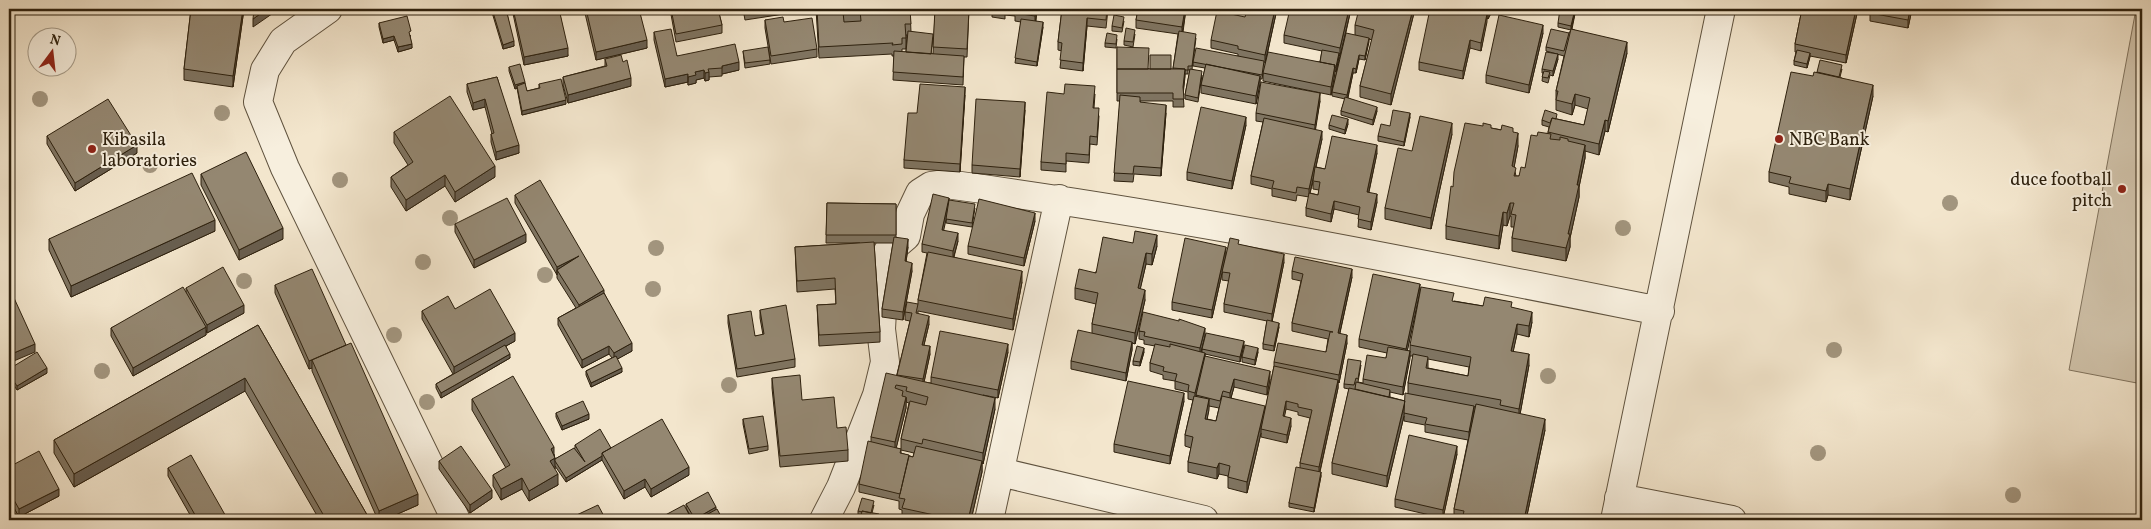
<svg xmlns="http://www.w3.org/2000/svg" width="2151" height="529" font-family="Vollkorn,serif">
	<rect width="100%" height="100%" fill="#f3e6cd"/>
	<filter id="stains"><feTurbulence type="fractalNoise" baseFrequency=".004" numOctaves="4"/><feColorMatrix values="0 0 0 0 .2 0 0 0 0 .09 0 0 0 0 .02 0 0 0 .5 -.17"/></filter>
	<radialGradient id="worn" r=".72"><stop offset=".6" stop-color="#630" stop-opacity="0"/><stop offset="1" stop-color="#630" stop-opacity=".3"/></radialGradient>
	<!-- park -->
	<path fill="#d2c5ad" stroke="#80735e" d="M2136,9H2142V384L2069,370Z"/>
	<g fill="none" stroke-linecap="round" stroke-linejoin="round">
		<!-- minor casing -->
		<g stroke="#5f523e" stroke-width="30">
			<path id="minor" d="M328,9L283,41L265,70L258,102L285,168L456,520
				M1000,472L1204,520
				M1619,498L1732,520
				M824,520L841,487L877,395L885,362L881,329L885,257L891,246L899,242L906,236L910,214L920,193L931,186L946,184C1186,216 1423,264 1660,311
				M989,520L1059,199
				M1615,520L1721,9"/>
		</g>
		<!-- minor -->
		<use href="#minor" stroke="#f7efde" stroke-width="28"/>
	</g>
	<!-- trees -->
	<g fill="#a2957e">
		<circle cx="40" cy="99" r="8"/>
		<circle cx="222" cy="113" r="8"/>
		<circle cx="150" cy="165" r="8"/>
		<circle cx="340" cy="180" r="8"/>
		<circle cx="1950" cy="203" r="8"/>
		<circle cx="450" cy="218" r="8"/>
		<circle cx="1623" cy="228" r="8"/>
		<circle cx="656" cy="248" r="8"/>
		<circle cx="423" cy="262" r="8"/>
		<circle cx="545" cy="275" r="8"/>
		<circle cx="244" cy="281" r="8"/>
		<circle cx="653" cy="289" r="8"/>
		<circle cx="394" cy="335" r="8"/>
		<circle cx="1834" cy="350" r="8"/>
		<circle cx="102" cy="371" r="8"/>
		<circle cx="1548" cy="376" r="8"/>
		<circle cx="729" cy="385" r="8"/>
		<circle cx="427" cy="402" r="8"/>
		<circle cx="1818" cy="453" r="8"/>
		<circle cx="2013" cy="495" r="8"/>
	</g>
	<!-- wall -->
	<path fill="#7f7461" stroke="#2e210e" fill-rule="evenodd" d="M191,9H244L233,87L184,80V69Z
		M491,9H506L514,46L503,49Z
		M512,9H559L568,56L524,65Z
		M584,9H639L647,48L596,60Z
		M670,9H718L722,25V33L676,42Z
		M743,9H810V10L745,20Z
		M816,9H910L911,32L933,38L931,54H933L935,13H910V9H969L967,57H964L963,85L893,80L894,56H892V54L819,58ZM906,35H907L906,52H902V49H906Z
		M992,9H1037L1036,21L1043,27L1037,66L1015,63L1021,22L1015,21V16L1005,15V19L992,17Z
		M1062,9H1108L1106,28L1087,26L1083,71L1060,68L1062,51L1058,50V42Z
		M1125,9H1137L1136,12H1125Z
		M1138,9H1186L1183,32L1196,38L1192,69L1202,75L1198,102L1185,99V95L1190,70H1188V74H1185L1183,92L1184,107H1173V101H1140V102L1166,113L1161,176L1134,174L1133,182L1114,181L1120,101H1117V47L1149,69H1173L1178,34L1136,28V20Z
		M1277,9L1266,60L1320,62L1322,51L1284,43V35L1351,9L1341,55L1355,35V25L1415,9L1391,105L1360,97V86L1372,40L1369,39L1365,60L1359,59L1356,73H1353L1348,98L1377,111L1373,125L1341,115V111L1345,99L1332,96V92L1340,56L1339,55L1336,72L1335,71L1331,95L1263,81V73L1262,79H1260V84L1256,104L1201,93V85L1205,68L1193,66V62L1238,56V54L1211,48V40L1245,17Z
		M1473,9H1493L1488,19L1487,18L1481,51L1470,48L1463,79L1419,70V62L1473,11Z
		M1576,9L1572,29L1627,53L1608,132L1605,131L1599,155L1585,151V158L1579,187V197L1570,238V247L1566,261L1512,251V238L1514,227H1511V216H1510L1507,226L1503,225L1499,249L1446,239V226L1453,187L1491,128L1513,132L1518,146L1514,167L1516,176H1519L1525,168L1537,136L1548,133L1549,127L1542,125V120L1557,119L1584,125L1588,109L1575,105L1572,115L1556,110V91L1564,56L1546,51V47L1569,33L1571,30L1558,27V23Z
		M1802,9H1858L1846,63L1810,56L1807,68L1794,65V61L1796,52H1795V44Z
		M1870,9H1912L1908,28L1870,21Z
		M765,20L784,22L817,49V57L771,64L765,28Z
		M1124,21L1122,32L1112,31V26Z
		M379,23L411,36H410L412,48L398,52L394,40L383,43L379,27Z
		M654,32L677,56L739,70L722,74V76L709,77V80L705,81L704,78L696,80V83L688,85V82L665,87L654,40Z
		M1543,33L1529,93L1486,83V75Z
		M1135,34L1133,47L1124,45V41Z
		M1117,39L1116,48L1105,47V43Z
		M743,51L770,60V64L745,68Z
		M605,59L631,86L568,103L563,85V77L605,66Z
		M1558,59L1553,76L1550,75L1548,83L1542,81L1543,73H1542V69Z
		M509,67L525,85L527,91L539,88V84L566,104L522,115L517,88L515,89L509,71Z
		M1842,69L1840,77L1873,96L1850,200L1828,195L1826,202L1789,194V187L1769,182V172L1813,76L1817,72Z
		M497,77L519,153L496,160L491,142V134H492L485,107L473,110L467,92V84Z
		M1064,94H1095L1094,108L1099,116L1097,145L1090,144L1089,163L1066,161V172L1041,170V162Z
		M965,95L960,172L904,168V160L917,113Z
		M1320,101L1315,129L1322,139L1316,167L1325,169L1377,153L1369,192L1377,202L1371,230L1358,227L1359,215L1334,209L1331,222L1306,216V208L1309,197L1297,195L1296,201L1272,196V189L1251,184V176L1263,122L1256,121V113ZM1313,182V189L1319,190L1318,195L1310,193Z
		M1025,110L1020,177L972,173V165Z
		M1410,117L1404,146L1378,141V136L1390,126Z
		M1348,124L1345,134L1329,129V125Z
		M1246,125L1232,189L1187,180V172Z
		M394,132L495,177L455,202L445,186L406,211L391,187V177L408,165L394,143Z
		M1452,134L1431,229L1385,219V208L1412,151Z
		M47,136L137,153L75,191L47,144Z
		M201,174L283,239L239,260L201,185Z
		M515,195L604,293L632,351L617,359L622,372L591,387L586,375V371L612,358L609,354L582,368L558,325V318L576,308L557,278V275L515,203Z
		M949,202L975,208L972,227L946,223L947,213L943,230L958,241L954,257L1022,282L1013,330L918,311V314L929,324L924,345L930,354L924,382L931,383V377L1008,352L998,398L983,395L995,409L983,464L982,463V472L971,520H897L902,516V510L899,509V501L859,492V484L871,442V437L897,375L910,321L905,320V312L918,304V300L927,253L922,252V244ZM906,398V402L909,403L901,439V449L896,448L906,408ZM901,450L914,453L913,457L901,453Z
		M827,203L896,204V237L908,247L906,262L912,271L903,320L882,317V309L893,243H874L880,332V342L819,346L817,305L836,304L835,289L797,292L795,247L860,243H826Z
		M1035,221L1024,266L968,254V246Z
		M455,224L526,242L474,268L455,232Z
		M215,231L71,297L49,250V239Z
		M1133,243L1157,246L1152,265L1146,264L1140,289L1145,300L1135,344L1132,343V350L1126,381L1071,369V361L1092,333V324L1096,304L1075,299V288Z
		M1239,245L1284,262L1272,321L1279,327L1274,351L1263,349V344L1267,321L1224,312V304L1229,281L1222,280V272L1225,260L1212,318L1172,310V302L1226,255Z
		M1292,271L1352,277L1340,333L1347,343L1339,383L1338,382V388L1320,472L1321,476L1314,512L1289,507V503L1300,468V463L1310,418L1298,415V412L1286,409L1284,416L1291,426L1287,443L1261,437V433L1247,493L1228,488V476L1219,474L1217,479L1188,472V462L1191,448L1185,446V435L1193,400L1188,399V392L1175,389V381L1163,379V375L1150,371V363L1155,346L1144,344V340L1139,339V331L1205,336L1201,352H1202V349L1244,345L1240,362L1205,354V358L1270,379L1267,395L1234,387L1231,398L1265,411L1274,366V362L1326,352L1328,339L1292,331V323L1301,281L1292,279ZM1209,406L1219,408L1216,421L1207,419Z
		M275,285L346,345L418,505L384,520H378L312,371V368L309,369L275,293Z
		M186,288L244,313L207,333L206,330V335L133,376L111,336V328L186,293Z
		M1420,292L1407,351H1410V345L1454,301L1483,306L1512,308L1532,322L1529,337L1517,334L1513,351L1529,365L1520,414L1545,430L1526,520H1454V509L1468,440L1425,432V425L1404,421V416L1387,487L1332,474V463L1349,389L1344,388V384L1361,365L1358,382L1363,383V379L1386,358L1387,353L1359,347V339ZM1410,356H1413L1408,383V393L1405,401L1390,397V392L1403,395ZM1428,359L1469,367L1468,376L1428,368Z
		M455,309L515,341L506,346L510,358L441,398L436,388V384L453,374L422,319V311Z
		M760,310L795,359V367L737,377L728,323V315L755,336L763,335L760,318Z
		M258,325L370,520L319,519L245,391L74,487L54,453V440Z
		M1144,352L1140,366L1133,365V361Z
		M1258,352L1255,365L1242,362V357Z
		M9,369L47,373L17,390L9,378Z
		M772,378L802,400L837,428L848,450V461L780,467L772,388Z
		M472,399L554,454L555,459L575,448V445L611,448L689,475L651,497L645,487L624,499L602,460L566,482L555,466V469H554L558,485L529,501L522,489L501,500L493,486V475L506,468L472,410Z
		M1184,401L1170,464L1114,452V444Z
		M556,413L589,419L562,430L556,417Z
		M743,419L768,446V450L749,454L743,424Z
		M1457,454L1443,518L1395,507V499Z
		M439,461L492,498L470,513L439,469Z
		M9,467L59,496L19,517L9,499Z
		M168,468L228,520H193L168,476Z
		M686,504L716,510L723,520H693L686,508Z
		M874,505L872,513L879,520L858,515V511Z"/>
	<!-- shaded-wall -->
	<path fill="#685e4f" stroke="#2e210e" d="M243,9H244L233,87V76Z
		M267,9H279L253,27V19Z
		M1036,9H1037L1035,24V16Z
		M1185,9H1186L1182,35V27Z
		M1275,9H1277L1265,63V55Z
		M1349,9H1351L1340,56V48Z
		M1413,9H1415L1391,105V94Z
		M1491,9H1493L1488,19V15Z
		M1575,9H1576L1571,30V26Z
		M1856,9H1858L1846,63V55Z
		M1910,9H1912L1908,28V20Z
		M1487,14V22L1481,51V43Z
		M1087,18V26L1083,71V63Z
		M1043,22V27L1037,66V62Z
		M1543,25V33L1529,93V85Z
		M394,36V40L383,43V39Z
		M1369,38V42L1365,60V56Z
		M647,40V48L596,60V52Z
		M1470,40V48L1463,79V71Z
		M514,41V46L503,49V45Z
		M1627,42V53L1608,132V121Z
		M412,44V48L398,52V47Z
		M568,48V56L524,65V57Z
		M1339,53V57L1336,72V67Z
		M1810,53V57L1807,68V64Z
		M1558,54V59L1553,76V71Z
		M1359,55V59L1356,73V69Z
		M739,62V70L722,74V66Z
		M1335,65V73L1331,95V87Z
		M1353,68V73L1347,100V95Z
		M1185,69V77L1183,95V87Z
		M704,70V78L696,80V83L688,85V77L695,72Z
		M709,72V80L705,81V73Z
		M688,74V82L665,87V79Z
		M1260,76V84L1256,104V96Z
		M631,78V86L568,103V95Z
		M525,82V86H517V88L515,89V85Z
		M1873,85V96L1850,200V189Z
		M965,87V95L960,172V164Z
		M1320,93V101L1315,133V125Z
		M1575,94V105L1572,115V104Z
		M485,99V107L473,110V103Z
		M566,100V104L522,115V111Z
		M1025,102V110L1020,177V169Z
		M1166,105V113L1161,176V168Z
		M1377,107V111L1373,125V120Z
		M1410,113V117L1404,146V142Z
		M13,114V122L9,150V142Z
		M1246,117V125L1232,189V181Z
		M1348,119V124L1345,134V130Z
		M1605,120V131L1599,155V144Z
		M1452,123V134L1431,229V218Z
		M1322,131V139L1309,197V189Z
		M1518,133V146L1512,179V166Z
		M137,145V153L75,191V183Z
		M519,145V153L496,160V152Z
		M1377,145V153L1367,200V192Z
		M1585,145V158L1579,187V197L1570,238V247L1566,261V248L1568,234Z
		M495,166V177L455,202V192Z
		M445,175V186L406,211V200Z
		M1828,184V195L1826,202V191Z
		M1377,194V202L1371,230V222Z
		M949,198V206L942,238V230Z
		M1334,201V209L1331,222V214Z
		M1510,203V216L1507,226V213Z
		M1503,212V225L1499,249V236Z
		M1035,213V221L1024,266V258Z
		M215,220V231L71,297V286Z
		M283,228V239L239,260V250Z
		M958,233V241L953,259V251Z
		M526,234V242L474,268V260Z
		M1157,235V246L1152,265V254Z
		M908,239V247L905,269V261Z
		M1226,247V255L1212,318V310Z
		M1146,253V264L1138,299V288Z
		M1284,254V262L1272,322V314Z
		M579,256L557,270V275V267Z
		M912,263V271L903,320V312Z
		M1352,269V277L1338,341V333Z
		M1022,271V282L1013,330V319Z
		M1420,284V292L1406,357V349Z
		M604,290V298L579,313V305Z
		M1145,290V300L1135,344V333Z
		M244,305V313L207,333V325Z
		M1532,312V322L1529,337V326Z
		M929,316V324L922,353V345Z
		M1279,323V327L1274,351V346Z
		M1517,324V334L1511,362V351Z
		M206,327V335L133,376V368Z
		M1205,328V336L1200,356V348Z
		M515,333V341L454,375V367Z
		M1347,335V343L1339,383V375Z
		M1244,341V345L1240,362V357Z
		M1132,342V350L1126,381V373Z
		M632,343V351L614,361V353Z
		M35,344V352L9,363V355Z
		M1008,344V352L998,398V390Z
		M609,346V354L582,368V360Z
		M930,346V354L923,387V379Z
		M1144,348V352L1140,366V362Z
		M1258,348V352L1255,365V360Z
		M1410,351V359L1403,395V387Z
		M1205,353V361L1195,401V393Z
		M510,354V358L441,398V393Z
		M1529,354V365L1519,420V409Z
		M312,360V368L309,369V361Z
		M47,368V373L17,390V386Z
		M622,368V372L591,387V383Z
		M1270,371V379L1267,395V387Z
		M245,378V391L74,487V474Z
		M1234,379V387L1230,401V393Z
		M1338,380V388L1319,475V467Z
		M1184,393V401L1170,464V456Z
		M906,397V408L895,453V442Z
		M995,398V409L983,464V453Z
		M1209,399V410L1205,430V419Z
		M1286,401V409L1283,424V416Z
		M1405,401L1404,416L1387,487V476Z
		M1265,406V416L1261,429V433L1247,493V482Z
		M1474,406V414L1469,440V432Z
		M589,414V419L562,430V426Z
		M1291,418V426L1287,443V435Z
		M1545,419V430L1526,520H1524Z
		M1457,446V454L1443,518V510Z
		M554,447V458L551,449Z
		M602,456V460L566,482V478Z
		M555,458V469L550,472V461Z
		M982,461V472L971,520H968Z
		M1219,463V474L1217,479V468Z
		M689,467V475L651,497V489Z
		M1321,472V476L1314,512V508Z
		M558,474V485L529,501V491Z
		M522,478V489L501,500V489Z
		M645,479V487L624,499V491Z
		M59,489V496L19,517V509Z
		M492,490V498L470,513V505Z
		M418,494V505L384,520H379V511Z
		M716,507V512L697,520H695V519Z"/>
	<!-- building -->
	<path fill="#948771" stroke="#2e210e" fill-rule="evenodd" d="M191,9H243L233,76L184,69Z
		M254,9H267L253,19Z
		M492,9H506L514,41L503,45Z
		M513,9H559L568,48L524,57Z
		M586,9H639L647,40L596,52Z
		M671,9H718L722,25L676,34Z
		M745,9H766L745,12Z
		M817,9H910L911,24H905L906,38H902V44L892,45L893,43L819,47ZM860,10L861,21L844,22L843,12Z
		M935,9H969L967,49L933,47Z
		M992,9H1005V11Z
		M1015,9H1036L1035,16L1015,13Z
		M1062,9H1107L1106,20L1087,18L1083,63L1060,60L1062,43L1058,42Z
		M1138,9H1185L1182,27L1136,20Z
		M1247,9H1275L1265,55L1238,49V46L1211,40L1217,11L1245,17Z
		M1290,9H1349L1340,48L1284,35Z
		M1359,9H1413L1391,94L1360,86L1374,30L1355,25Z
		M1430,9H1464L1487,14L1481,43L1470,40L1463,71L1419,62Z
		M1473,9H1491L1488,15Z
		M1560,9H1575L1571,26L1558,23Z
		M1802,9H1856L1846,55L1795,44Z
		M1870,9H1910L1908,20L1870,13Z
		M1114,15L1124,17L1122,28L1112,26Z
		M1499,15L1543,25L1529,85L1486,75Z
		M407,16L411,31L409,32L412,44L398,47L394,36L383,39L379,23Z
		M783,17L784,22L812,18L817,49L771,56L765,20Z
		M1021,19L1043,22L1037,62L1015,58Z
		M1126,28L1135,30L1133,42L1124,41Z
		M671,29L677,56L735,44L739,62L722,66V68L708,69L709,72L705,73L704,70L695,72L696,75L688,77V74L665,79L654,32Z
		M1551,29L1569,33L1564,51L1546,47Z
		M1571,29L1627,42L1608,121L1605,120L1599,144L1548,132L1552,118L1584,125L1590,98L1575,94L1572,104L1556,100L1558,91H1556Z
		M908,31L933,34L931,54L906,52Z
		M1179,31L1196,34L1192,66H1188V70H1185V69L1173,68Z
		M1107,33L1117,35L1116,44L1105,43Z
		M1346,33L1369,38L1365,56L1359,55L1356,69L1353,68L1347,95L1332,92Z
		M768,47L770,60L745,63L743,51Z
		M1117,47L1149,48L1148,69H1117Z
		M1196,48L1264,61L1262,75L1193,62Z
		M1322,50L1339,53L1336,67H1334L1335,65L1320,62Z
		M1797,50L1810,53L1807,64L1794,61Z
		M894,51L964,56L963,77L893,72Z
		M1268,52L1335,65L1331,87L1263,73Z
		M1546,52L1558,54L1553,71L1542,69Z
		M621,55L623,62L627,60L631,78L568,95L563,77L607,66L605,59Z
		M1150,55H1171V69H1150Z
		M1820,60L1842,65L1839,77L1817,72Z
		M520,64L525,82L515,85L509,67Z
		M1206,64L1260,76L1256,96L1201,85Z
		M1117,69H1185L1183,87L1184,99H1173V93H1117Z
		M1190,69L1202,71L1198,98L1185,95Z
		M1544,71L1550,72L1548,78L1542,77Z
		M1791,72L1813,76L1814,72L1873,85L1850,189L1828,184L1826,191L1789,183L1791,177L1769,172Z
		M497,77L519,145L496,152L491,134L494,133L485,99L473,103L467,84Z
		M561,79L566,100L522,111L517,86L525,83L527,91L540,88L539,84Z
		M1261,82L1320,93L1315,125L1256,113Z
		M920,84L965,87L960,164L904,160L908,113H917Z
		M1065,84L1095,86L1093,108H1099L1097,137L1090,136L1089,155L1066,153V164L1041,162L1047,92L1064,94Z
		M1120,95L1140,97V102L1166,105L1161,168L1134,166L1133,174L1114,173Z
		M450,96L495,166L455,192L445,175L406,200L391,177L413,162L394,132Z
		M1345,97L1377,107L1373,120L1341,111Z
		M108,99L137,145L75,183L47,136Z
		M976,99L1025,102L1020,169L972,165Z
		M1201,107L1246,117L1232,181L1187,172Z
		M1393,110L1410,113L1404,142L1378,136L1381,124L1390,126Z
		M1545,110L1557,114L1556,119L1552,118L1550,123L1542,120Z
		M9,114H13L9,142Z
		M1332,115L1348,119L1345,130L1329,125Z
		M1420,116L1452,123L1431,218L1385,208L1398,148L1412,151Z
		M1264,118L1322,131L1309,189L1297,187L1296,193L1272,188L1274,181L1251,176Z
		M1465,123L1483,126V123L1491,125V128L1501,130L1502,125L1513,128V132L1518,133L1512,166L1516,168L1514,176H1519L1521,167L1525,168L1531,135L1537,136L1538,132L1551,134L1550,139L1560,140V137L1568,139V141L1585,145L1577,185H1579L1568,234H1570L1566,248L1512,238L1516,215L1511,214L1514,203H1510L1507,213L1503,212L1499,236L1446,226L1451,186L1453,187L1454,172Z
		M1332,136L1377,145L1367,192L1377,194L1371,222L1358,219L1360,207L1334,201L1331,214L1306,208L1309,193L1318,195L1320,182L1313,181L1315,167L1325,169Z
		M246,152L283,228L239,250L201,174Z
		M192,173L215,220L71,286L49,239Z
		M540,180L604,290L579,305L557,270L579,256L557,267L515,195Z
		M933,194L949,198L942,230L958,233L953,251L922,244Z
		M507,198L526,234L474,260L455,224Z
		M979,199L1035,213L1024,258L968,246Z
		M949,200L975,204L972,223L946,219Z
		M827,203L896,204V235H826Z
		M1135,231L1157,235L1152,254L1146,253L1138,288L1145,290L1135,333L1092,324L1098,293L1075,288L1079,269L1096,273L1103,237L1133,243Z
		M894,237L908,239L905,261L912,263L903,312L882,309Z
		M1185,238L1226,247L1212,310L1172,302Z
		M1230,238L1239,240L1238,244L1284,254L1272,314L1224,304L1230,273L1222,272Z
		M874,242L880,332L819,335L817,305L836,304L835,278L797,281L795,247Z
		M928,252L1022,271L1013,319L918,300Z
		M1295,257L1352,269L1338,333L1347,335L1339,375L1274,362L1278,343L1326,352L1330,332H1333L1292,323L1303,274L1292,271Z
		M223,267L244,305L207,325L186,288Z
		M312,269L346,345L309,361L275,285Z
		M1373,274L1420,284L1406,349L1359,339Z
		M9,287L35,344L9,355Z
		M183,287L206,327L133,368L111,328Z
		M1421,287L1454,293L1452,301L1483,306L1485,297L1512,302L1511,307L1532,312L1529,326L1517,324L1511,351L1529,354L1519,409L1500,405L1501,400L1408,383L1413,354L1428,357L1426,368L1468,376L1471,357L1410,345Z
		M490,289L515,333L454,367L422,311L448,296L455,309Z
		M604,293L632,343L614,353L609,346L582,360L558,318Z
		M907,302L918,304L916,313L929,316L922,345L930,346L923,379L897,375L912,313L905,312Z
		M786,305L795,359L737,369L728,315L751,311L755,336L764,334L760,310Z
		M1143,312L1179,321V319L1205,328L1200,348L1144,336L1145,332L1139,331Z
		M1267,320L1279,323L1274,346L1263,344Z
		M258,325L370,520H317L324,516L245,378L74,474L54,440Z
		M1078,330L1132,342L1126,373L1071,361Z
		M940,331L1008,344L998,390L931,377Z
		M1206,333L1244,341L1240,357L1202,349Z
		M351,343L418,494L379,511L312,360Z
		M1155,344L1170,347V344L1205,353L1195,393L1188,391L1189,385L1175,381L1177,374L1163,371L1164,367L1150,363Z
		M505,345L510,354L441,393L436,384Z
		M1245,345L1258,348L1255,360L1242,357Z
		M1137,346L1144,348L1140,362L1133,361Z
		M1388,347L1410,351L1403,387L1363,379L1367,355L1386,358Z
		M37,352L47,368L17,386L9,374V369Z
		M616,356L622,368L591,383L586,371Z
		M1205,356L1270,371L1267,387L1234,379L1230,393L1223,391L1220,401L1196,395Z
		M1348,359L1361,361L1358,379L1356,378L1354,385L1344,384Z
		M1274,366L1338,380L1319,467L1300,463L1312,410L1298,407V404L1286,401L1283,416L1291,418L1287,435L1261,429Z
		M886,373L995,398L983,453L923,439L922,444L901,439L910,401L926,405L928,397L906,391L907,387L896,385L895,388L903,391L902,396L906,397L895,442L871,437Z
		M800,375L802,400L834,397L837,428L846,427L848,450L780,456L772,378Z
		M513,376L554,447L551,449L555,458L550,461L558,474L529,491L522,478L501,489L493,475L510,465L472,399Z
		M1128,381L1184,393L1170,456L1114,444Z
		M1356,382L1390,390L1389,397L1355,389Z
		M1349,388L1405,401L1387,476L1332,463Z
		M1405,393L1474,406L1469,432L1425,424L1427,418L1404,413Z
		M1194,396L1209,399L1205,419L1216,421L1222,396L1265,406L1247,482L1228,477L1230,466L1219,463L1217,468L1188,462L1193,437L1185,435Z
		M583,401L589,414L562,426L556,413Z
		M1476,404L1545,419L1524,520H1462L1464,511L1454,509Z
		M763,416L768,446L749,449L743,419Z
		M662,419L689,467L651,489L645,479L624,491L602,453Z
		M600,429L611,448L602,453V456L566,478L555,461V459L574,448L585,462L575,445Z
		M1409,435L1457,446L1443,510L1395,499Z
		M868,441L901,449L900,453L909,455L900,494L859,484Z
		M461,446L492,490L470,505L439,461Z
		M916,446L982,461L968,520H957L902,508L905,499L899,498L909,456L913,457Z
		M39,451L59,489L19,509L9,491V467Z
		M191,455L228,520H198L168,468Z
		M1296,467L1321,472L1314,508L1289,503Z
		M708,492L716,507L695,519L686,504Z
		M862,498L874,501L871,513L862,511V512L858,511Z
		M9,500L21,520H9Z
		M598,505L606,520H566Z
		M684,505L692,520H656Z
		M717,509L723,520H697Z
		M862,511L879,514L878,520H860Z
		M898,515L920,520H897Z"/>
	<!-- markers -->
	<g fill="#8f2418" stroke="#f7efde" stroke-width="2">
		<circle cx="1779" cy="139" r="5"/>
		<circle cx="92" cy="149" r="5"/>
		<circle cx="2122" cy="189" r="5"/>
	</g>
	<g text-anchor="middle" stroke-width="4" stroke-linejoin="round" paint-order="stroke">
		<!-- poi labels -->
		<g font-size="18" fill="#2e210e" stroke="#f7efde" text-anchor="start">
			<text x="102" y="145">Kibasila<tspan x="102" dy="21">laboratories</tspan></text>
			<text x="1789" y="145">NBC Bank</text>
			<text x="2112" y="185" text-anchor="end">duce football<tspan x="2112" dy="21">pitch</tspan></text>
		</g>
	</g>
	<!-- margin -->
	<rect width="2151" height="529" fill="none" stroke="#f3e6cd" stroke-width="30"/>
	<rect x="10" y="10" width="2131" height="509" fill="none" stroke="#2e210e" stroke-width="2.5"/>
	<rect x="15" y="15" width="2121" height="499" fill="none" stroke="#2e210e"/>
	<!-- north arrow -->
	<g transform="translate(52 52) rotate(15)"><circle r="24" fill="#f7efde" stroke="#a79d8b"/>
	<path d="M0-4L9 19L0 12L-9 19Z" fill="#8f2418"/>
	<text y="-8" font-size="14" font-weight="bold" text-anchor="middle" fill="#2e210e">N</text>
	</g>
	<rect width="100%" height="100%" filter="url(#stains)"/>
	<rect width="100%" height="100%" fill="url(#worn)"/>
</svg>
